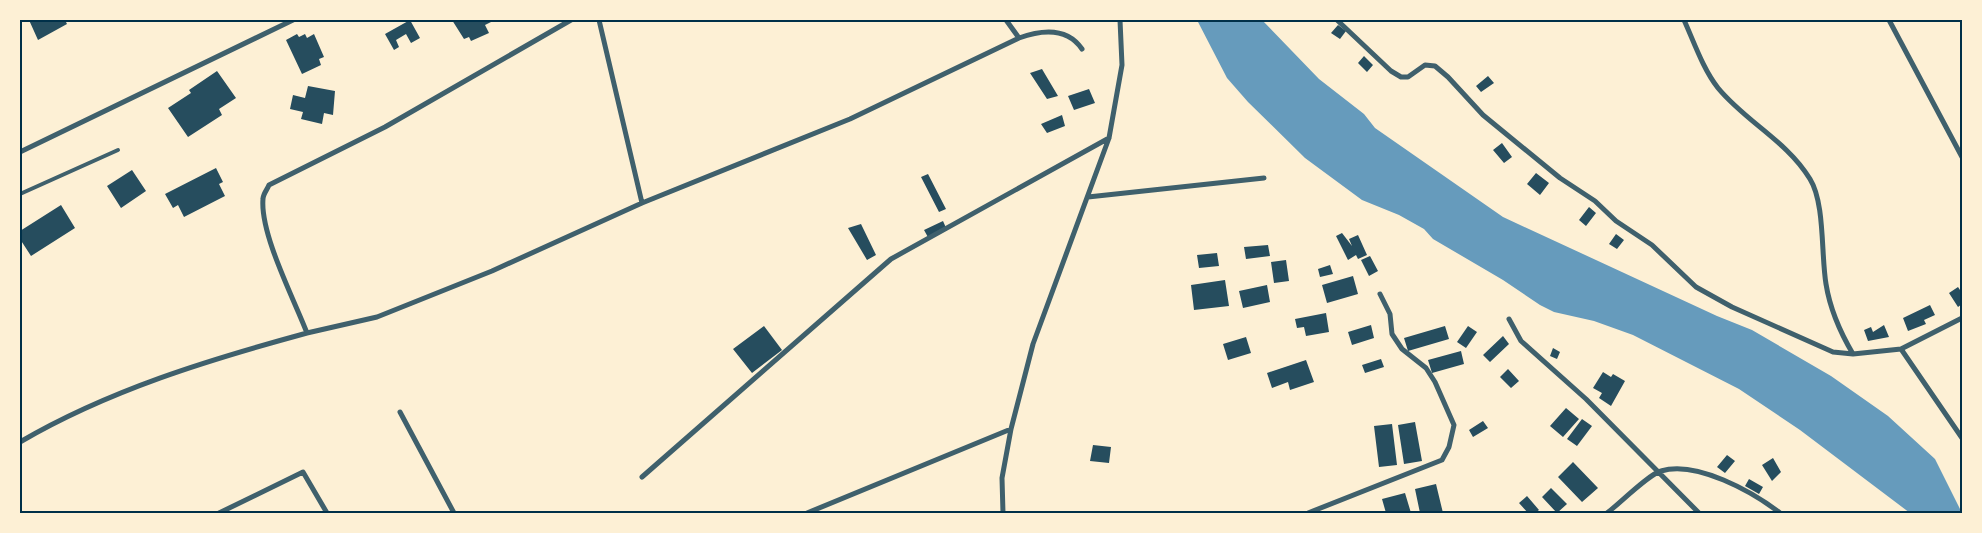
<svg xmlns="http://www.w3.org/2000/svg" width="1982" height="533" font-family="Figtree,sans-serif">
	<rect width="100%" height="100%" fill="#fdf0d5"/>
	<!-- water -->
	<path fill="#669bbc" d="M1197,20H1262L1319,79L1364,114L1375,128L1503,217L1717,316L1752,330L1831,376L1888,416L1935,459L1962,513H1910L1800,430L1739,389L1633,335L1594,321L1554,312L1540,305L1503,280L1433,239L1424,229L1399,215L1362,200L1305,158L1248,102L1227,78Z"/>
	<!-- building -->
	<path fill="#264d5e" d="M29,20H65L67,24L38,40Z
		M410,20L420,38L411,43L406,34L396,40L399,47L394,50L385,34Z
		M452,20H495L485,25L489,33L471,41L469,37L464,39Z
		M1338,25L1346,31L1340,39L1331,33Z
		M297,34L299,37L305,34L307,38L314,34L324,57L319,59L321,65L302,74L286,40Z
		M1364,56L1373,65L1367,72L1358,63Z
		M1042,69L1058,96L1047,99L1030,73Z
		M217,71L236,98L219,109L222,115L188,137L168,108L191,93L189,90Z
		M1488,76L1494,83L1481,92L1476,86Z
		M308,86L335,91L333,115L324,113L322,124L301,119L303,112L290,109L293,95L305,98Z
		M1089,89L1095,103L1074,110L1068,96Z
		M1062,115L1065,126L1047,133L1041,124Z
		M1502,143L1512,157L1504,163L1493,150Z
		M216,168L223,182L219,184L225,196L184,217L178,205L173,208L165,194Z
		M132,170L146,191L121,208L107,186Z
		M1536,173L1549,183L1540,195L1527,184Z
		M928,174L946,209L939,212L921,177Z
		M61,205L75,228L31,256L20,239V231Z
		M1589,207L1596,213L1586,226L1579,220Z
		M943,221L947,230L929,239L924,230Z
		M861,224L876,255L867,260L848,228Z
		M1342,233L1352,246L1349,239L1358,235L1367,255L1358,259L1356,255L1348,260L1336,236Z
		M1616,234L1624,240L1617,249L1609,244Z
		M1268,245L1270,256L1246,259L1244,247Z
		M1217,253L1219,266L1199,268L1197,255Z
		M1370,256L1378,271L1369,276L1361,260Z
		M1286,260L1289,281L1274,283L1271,262Z
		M1330,265L1333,274L1320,277L1318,269Z
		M1353,276L1358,294L1327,303L1322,285Z
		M1225,280L1229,306L1194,310L1191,285Z
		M1267,285L1270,302L1243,308L1239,291Z
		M1958,287L1962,293V304L1958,307L1949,293Z
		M1930,305L1935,315L1924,320L1926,324L1908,331L1903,318Z
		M1326,313L1329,332L1306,336L1304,327L1297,328L1295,319Z
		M1371,325L1374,338L1352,345L1348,332Z
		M1884,325L1889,337L1868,341L1864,330L1871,327L1873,332Z
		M764,326L782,350L752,373L733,349Z
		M1445,326L1449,339L1408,351L1404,338Z
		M1468,326L1477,332L1466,348L1457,342Z
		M1503,336L1509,344L1490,362L1483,355Z
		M1246,337L1251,353L1228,360L1223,344Z
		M1553,348L1560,352L1557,359L1550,356Z
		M1461,351L1464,364L1432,373L1428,360Z
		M1381,359L1384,367L1365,373L1362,365Z
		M1306,360L1314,382L1290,390L1288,382L1272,388L1267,373Z
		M1508,369L1519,381L1511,388L1500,377Z
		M1603,372L1611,377L1613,374L1625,381L1611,406L1599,398L1602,393L1593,388Z
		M1566,408L1579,419L1563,437L1550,426Z
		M1582,419L1592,426L1577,446L1567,439Z
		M1483,421L1488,428L1473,437L1469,430Z
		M1415,422L1422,461L1404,464L1398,425Z
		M1392,424L1397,465L1379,467L1374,426Z
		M1093,445L1111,447L1109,463L1090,461Z
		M1727,455L1735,461L1725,473L1717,467Z
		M1773,458L1781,472L1772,481L1762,465Z
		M1573,462L1598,488L1582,502L1558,477Z
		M1749,479L1763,487L1759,494L1745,486Z
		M1436,484L1443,513H1420L1415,489Z
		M1551,488L1567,504L1557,513L1542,497Z
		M1405,493L1411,513H1386L1382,499Z
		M1527,496L1539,510L1535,513H1528L1519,503Z"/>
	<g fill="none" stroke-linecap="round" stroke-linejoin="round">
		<!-- service -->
		<path stroke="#3f606c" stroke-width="4" d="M20,194L118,150"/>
		<!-- minor -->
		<path stroke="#3f606c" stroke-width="5" d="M599,20L642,203
			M1337,20L1391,71L1401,77H1408L1425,65L1435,66L1448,77L1483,115L1560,178L1595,201L1616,221L1652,245L1696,287L1732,307L1833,352L1853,354
			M1684,20C1694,42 1703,69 1718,88C1746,122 1787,141 1810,179C1825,203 1821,255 1826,284C1830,309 1840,332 1853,354L1901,349L1962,318
			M1889,20L1962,157
			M1019,38C1041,30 1067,27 1082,49
			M20,152L293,20
			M1088,197L1264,178
			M1509,319L1521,341L1586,399L1699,513
			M307,333L377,317L492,271L642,203L850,119L1019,38L1006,20
			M1901,349L1962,438
			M400,412L454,513
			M20,442C109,390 208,360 307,333C294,299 260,234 263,199C263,194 267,190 269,185L385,127L571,20
			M642,477L891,259L1109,138
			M219,513L303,472L327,513
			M807,513L1011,429
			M1003,513L1002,478L1011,429L1033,344L1109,138L1122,65L1120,20
			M1308,513L1442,460L1449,447L1454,425L1435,382L1426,368L1402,349L1392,334L1390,314L1380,294
			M1607,513C1619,504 1649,474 1661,471C1696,460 1753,492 1780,513"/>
	</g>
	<!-- border -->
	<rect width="1982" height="533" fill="none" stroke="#fdf0d5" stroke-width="42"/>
	<rect x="21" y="21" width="1940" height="491" fill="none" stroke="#003049" stroke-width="2"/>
</svg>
